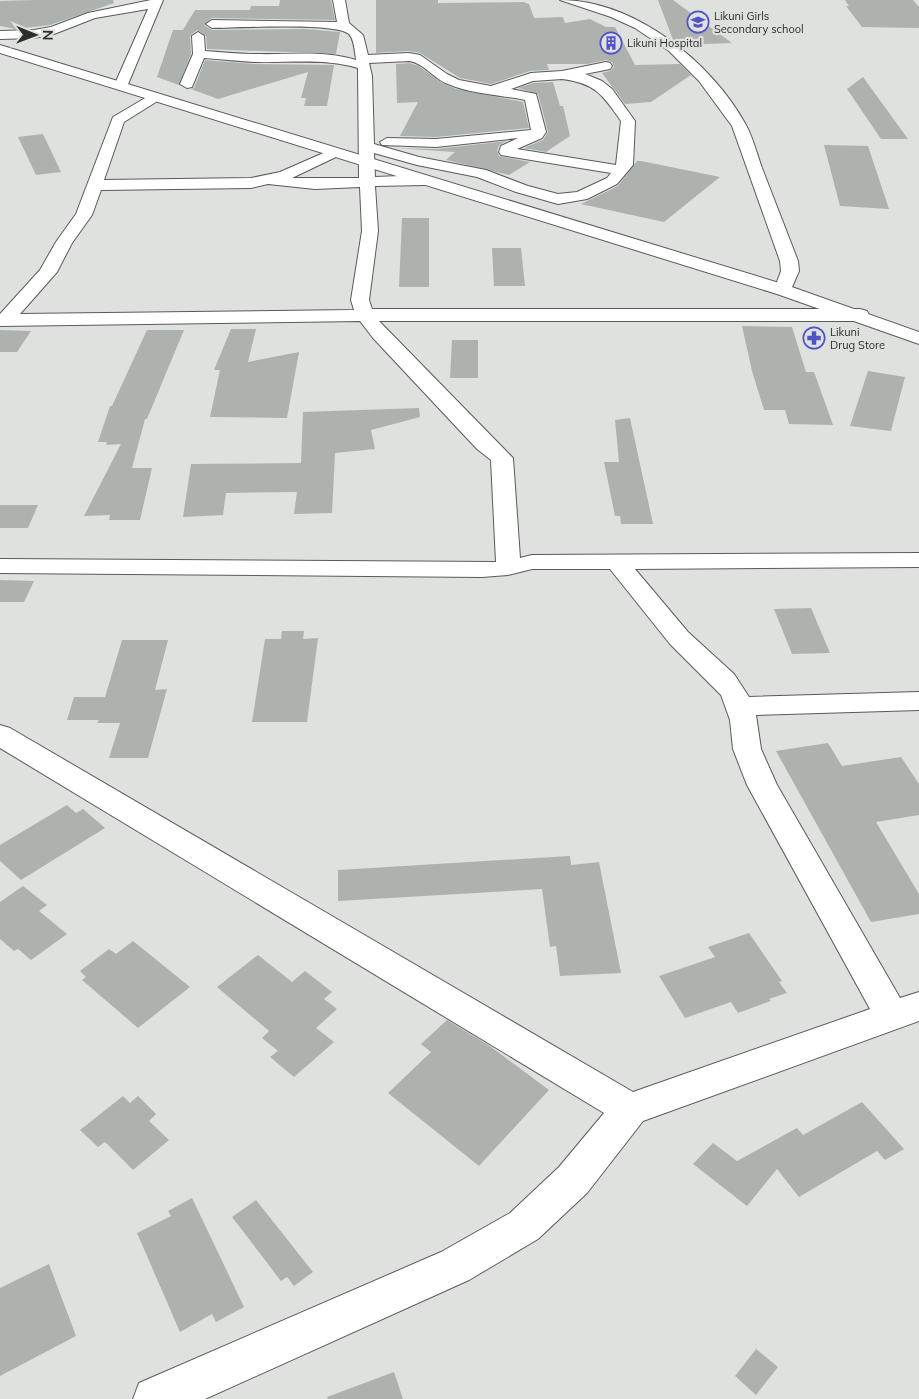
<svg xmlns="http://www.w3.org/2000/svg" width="919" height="1399" font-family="Mulish,sans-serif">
	<rect width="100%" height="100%" fill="#dee1dd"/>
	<!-- building -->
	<path fill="#aeb2ae" d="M34,0H113L114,3L50,25L16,29L0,26V1Z
		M280,0H331L335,20L212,18L204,25L212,30L306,29L340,32L336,54L207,49L206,36L197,30L190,36L191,54L179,85L157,77L173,30H183L195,10H250L251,6H279Z
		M376,0H438V3L523,2L529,4L534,18L563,17L565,23L590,19L606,27H615L635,65L680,64L691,75L651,102L625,104L602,73L610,71L614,67L612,62L606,60L588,64H547L549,70L530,71L491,84L460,78L420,53L409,51L376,53Z
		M658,0H673L732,43L679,45L673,40Z
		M845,0H913L919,7V28L862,27L846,6H849Z
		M205,60L254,64L334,65L327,106H304L306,98H301L308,72L218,99L191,89L194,88Z
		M409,63L419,66L442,83L456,89L523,102L529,128L436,137L400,136L418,102L397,103L396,64Z
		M863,77L908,139H881L847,89Z
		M553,82L560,106H563L570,136L546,152L524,148L543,140L548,132L538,94L518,88L533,83Z
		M43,134L61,172L36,175L18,137Z
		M507,141L499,145L497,151L499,156L530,162L509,175L446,160L455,152L394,148L436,149Z
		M824,145L868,146L889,209L840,206Z
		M637,161H641L720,177L664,222L581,204L618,186Z
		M402,218H429V287H399Z
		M492,248H521L525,286H494Z
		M742,326L792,327L806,372H814L833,425L789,424L785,410H764L752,371Z
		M231,329H256L248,362L299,352L287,418L210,417L220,370H214Z
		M0,330L31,331L17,352H0Z
		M147,330H184L147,419H145L132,468H152L140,520H109L110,515L84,516L121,444L106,445L107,442H98L110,406H112Z
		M452,340H478V378H450Z
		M868,371L905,377L891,431L850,426Z
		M419,408L420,417L371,430L375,449L335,453L332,513L294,514L297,492L226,493L223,515L183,517L191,464L301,463L303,412Z
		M630,418L653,524H621L620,516H615L604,462H619L615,420Z
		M0,505H38L28,528H0Z
		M0,580L34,581L24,602H0Z
		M811,608L830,653L792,654L774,609Z
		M282,631H304L303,639L318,638L307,722H252L265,639H281Z
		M122,640H168L155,690L167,689L148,758H109L120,723H97L99,720H67L74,697H105Z
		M828,743L842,766L901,757L919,784V815L876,822L919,894V914L871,922L776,751Z
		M67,805L76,813L83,809L105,828L21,880L0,861V845Z
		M570,856L571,865L599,862L621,973L560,976L556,946L550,947L542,889L338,901V870Z
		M23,886L47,905L39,911L67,934L31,960L18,949L14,951L0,939V902Z
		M749,933L782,981L779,982L787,993L769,999L771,1001L738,1013L731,1002L685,1018L659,976L715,957L708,947Z
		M133,941L190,987L138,1028L82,980L86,977L80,971L109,949L116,954Z
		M258,955L292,982L305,971L332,992L324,999L337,1009L316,1028L334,1042L294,1077L270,1057L278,1051L262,1038L269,1031L217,987Z
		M447,1020L490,1046L549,1090L479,1166L388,1093L431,1052L421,1044Z
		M123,1096L130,1103L138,1096L156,1114L149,1121L169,1140L133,1170L105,1142L98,1147L80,1130Z
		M862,1102L904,1149L885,1160L877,1151L799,1197L777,1169L747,1206L693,1164L713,1143L737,1161L797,1128L803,1135Z
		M192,1198L244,1307L216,1322L212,1314L180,1332L137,1233L171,1216L168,1211Z
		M256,1200L313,1272L294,1286L287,1277L281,1281L232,1217Z
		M49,1264L76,1336L0,1376V1288Z
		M756,1349L778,1367L756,1395L735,1376Z
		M394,1372L403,1399H328L327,1397Z"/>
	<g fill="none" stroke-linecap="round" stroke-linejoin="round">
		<!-- minor casing -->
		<g stroke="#585b58" stroke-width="2">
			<path id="minor" d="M151,0H163L126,89L121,90L114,86L148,9L95,18L54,34L34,38L0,39V31L34,30L51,27L88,13Z
				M333,0H345L349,23L363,35L368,55L409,53L420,55L447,74L459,80L491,86L531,73L562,71L606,62L610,63L612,66L610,69L585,74L602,81L612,89L635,121L633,165L617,184L587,199L558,204L516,192L477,177L417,165L374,153L375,177L425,175L433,180L425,185L375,186L378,231L369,300L372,309H860L867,311L869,315L867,319L860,321H379L513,458L520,558L532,555L919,553V567L635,569L688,632L734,674L749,697L919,692V710L756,715L761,749L777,785L900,998L919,992V1021L643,1121L587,1193L538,1239L469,1280L205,1399H133L139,1383L441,1252L510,1213L559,1167L604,1113L0,748V725L10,728L633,1092L870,1009L747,785L733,749L730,720L721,695L670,644L610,569H532L508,575L482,577L0,573V559L496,562L491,460L477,449L373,338L360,321L0,326V314L40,270L56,242L76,214L113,117L152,94L157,93L164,97L124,122L104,180L251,178L280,172L335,148L342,152L340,155L292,178H359L358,68C323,58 290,63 254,62C237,61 220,59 204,58L192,87L187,88L180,84L193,54L192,36L198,32L204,36L205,51C222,52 239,54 256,54C290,55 322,50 356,60C355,52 354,39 349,34C335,22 236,28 212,28L206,24L212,20L337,22ZM409,61C424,63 434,79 448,84C471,94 501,95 525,100L531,130L436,139L387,138L380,142L382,145L436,147L518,138L501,146L499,152L501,155L611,173L607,178L577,192L558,194L528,186L486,170L419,157L374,144L372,76L369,63ZM562,79C595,83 603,95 621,121L616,165L517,149L542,138L546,132L536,94L511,89L533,81ZM268,184L315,189L360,187L362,231L351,300L354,310L20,314L57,272L72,243L92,215L101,190L251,188Z
				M560,0C634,0 712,62 746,125C753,138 757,154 762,168C774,199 786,230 798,261L799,271L789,294H777L774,290L781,271L780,261L732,126L699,81L669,51L635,28L611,17Z"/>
		</g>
		<!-- major casing -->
		<g stroke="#585b58" stroke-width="2">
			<path id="major" d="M0,45L789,286L919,332V344L777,294L0,53Z"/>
		</g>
		<!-- minor -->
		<use href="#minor" fill="#fff" fill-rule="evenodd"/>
		<!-- major -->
		<use href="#major" fill="#fff" fill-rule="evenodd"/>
	</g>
	<!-- icons -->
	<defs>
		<g id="school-ring" transform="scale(1.125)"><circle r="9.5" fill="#dee1dd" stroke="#4d53c9" stroke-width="1.5"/><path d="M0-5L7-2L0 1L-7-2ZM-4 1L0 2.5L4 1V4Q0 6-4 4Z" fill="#4d53c9"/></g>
		<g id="building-ring" transform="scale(1.125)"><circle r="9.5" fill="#dee1dd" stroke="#4d53c9" stroke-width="1.5"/><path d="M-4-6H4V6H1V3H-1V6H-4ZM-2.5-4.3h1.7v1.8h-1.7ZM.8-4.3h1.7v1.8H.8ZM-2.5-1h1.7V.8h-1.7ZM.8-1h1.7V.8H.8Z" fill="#4d53c9"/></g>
		<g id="pharmacy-ring" transform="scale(1.125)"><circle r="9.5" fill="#dee1dd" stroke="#4d53c9" stroke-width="1.5"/><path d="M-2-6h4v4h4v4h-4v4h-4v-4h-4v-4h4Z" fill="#4d53c9"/></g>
	</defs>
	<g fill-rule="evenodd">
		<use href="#school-ring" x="698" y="22"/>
		<use href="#building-ring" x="611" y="43"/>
		<use href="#pharmacy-ring" x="814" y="338"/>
	</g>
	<g text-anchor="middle" stroke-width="4.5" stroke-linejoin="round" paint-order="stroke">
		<!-- far-poi labels -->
		<g font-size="11" fill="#2c2e2c" stroke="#dee1dd" text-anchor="start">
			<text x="714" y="20">Likuni Girls<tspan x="714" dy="13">Secondary school</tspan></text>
			<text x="627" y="47">Likuni Hospital</text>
			<text x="830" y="336">Likuni<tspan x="830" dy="13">Drug Store</tspan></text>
		</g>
	</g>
	<!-- north arrow -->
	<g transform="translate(35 35) rotate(91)" stroke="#dee1dd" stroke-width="4" paint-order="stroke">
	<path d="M0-4L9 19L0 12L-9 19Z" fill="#2c2e2c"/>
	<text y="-8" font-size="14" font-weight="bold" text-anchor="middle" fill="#2c2e2c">N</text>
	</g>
</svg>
